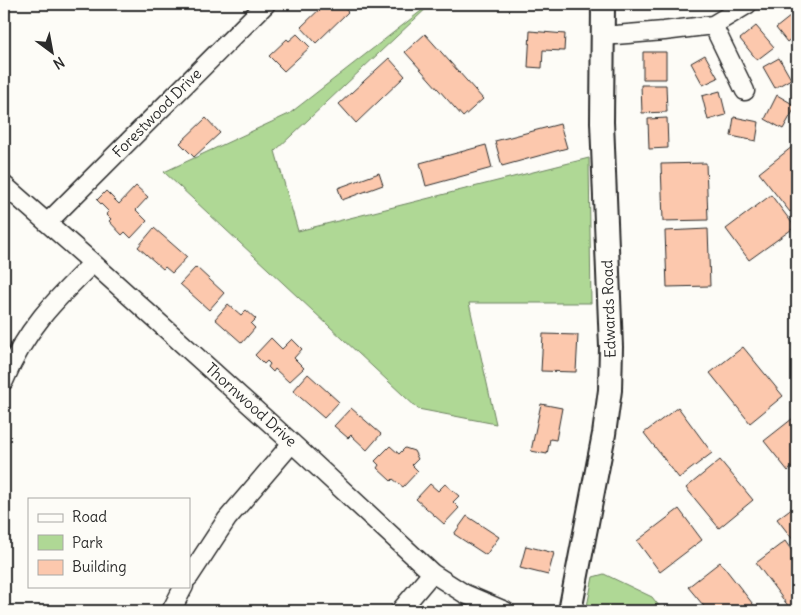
<svg xmlns="http://www.w3.org/2000/svg" width="801" height="615" font-family="Delius,sans-serif">
	<rect width="100%" height="100%" fill="#fdfcf7"/>
	<filter id="ink" filterUnits="userSpaceOnUse"><feTurbulence type="fractalNoise" baseFrequency=".02" numOctaves="2"/><feDisplacementMap in="SourceGraphic" scale="10" xChannelSelector="R" yChannelSelector="G"/><feConvolveMatrix kernelMatrix="1 2 1 2 8 2 1 2 1" color-interpolation-filters="sRGB"/></filter>
	<g filter="url(#ink)">
		<!-- green -->
		<path fill="#afd895" stroke="#6d8260" d="M430,4H431L275,151L298,231L589,158L591,303H469L496,424L418,409L164,172L289,114Z
			M604,574L652,597L663,611H586L593,577Z"/>
		<!-- building -->
		<path fill="#fcc8ad" stroke="#2b2b2b" d="M325,4H340L348,12L316,43L301,27Z
			M796,12L797,14V34L787,42L776,28Z
			M756,26L774,47L757,60L740,39Z
			M530,31L565,34L564,51L543,50L542,68L528,67Z
			M297,34L310,47L284,71L269,56L287,39L289,41Z
			M425,34L483,99L463,117L405,52Z
			M643,52H666V79H643Z
			M705,55L718,78L703,85L691,63Z
			M389,58L405,76L356,123L339,104Z
			M779,58L791,79L775,88L763,67Z
			M641,85H666L667,112L642,113Z
			M720,91L726,115L708,120L702,96Z
			M777,95L796,106L783,129L765,119Z
			M734,117L759,122L756,141L731,136Z
			M206,118L220,133L194,157L180,143Z
			M667,118L668,148L649,149L648,119Z
			M560,124L567,148L502,166L495,141Z
			M797,143V207L790,212L759,173Z
			M486,145L492,168L426,186L420,163Z
			M706,163L708,220L663,221L661,164Z
			M379,173L383,185L342,200L338,188Z
			M136,186L148,197L136,210L147,221L131,238L125,232L122,235L109,221L111,219L106,214L109,212L97,200L106,191L119,204Z
			M771,195L795,227L749,260L726,229Z
			M154,228L187,257L172,273L165,267L163,269L138,247Z
			M708,229L710,286L667,287L665,231Z
			M196,267L224,293L209,310L180,284Z
			M228,304L241,315L246,310L256,319L251,324L255,328L242,343L215,319Z
			M543,334L578,335L576,372L541,371Z
			M271,338L282,349L292,339L302,349L294,358L304,368L289,382L275,369L273,372L268,367L270,364L267,361L264,364L255,355Z
			M743,347L783,396L750,423L710,373Z
			M308,374L339,402L324,418L293,391Z
			M541,404L562,408L556,440L550,439L547,454L531,451Z
			M678,407L712,453L679,478L644,433Z
			M351,408L381,434L367,450L351,435L348,438L334,426Z
			M797,415V463L788,471L764,441Z
			M390,446L399,454L405,448L414,451L418,459L412,465L418,471L403,487L393,479L391,481L377,468L379,465L375,461Z
			M720,460L753,500L719,528L686,488Z
			M430,484L438,491L445,484L459,496L453,502L459,508L444,524L416,499Z
			M797,504V538L794,541L777,519Z
			M679,509L702,540L660,572L637,541Z
			M467,516L499,537L486,555L454,534Z
			M785,541L797,558V611H792L756,563Z
			M526,546L554,553L548,575L520,568Z
			M720,562L756,608L752,611H708L688,587Z"/>
		<g fill="none" stroke-linecap="round" stroke-linejoin="round">
			<!-- minor casing -->
			<g stroke="#2b2b2b" stroke-width="21">
				<path id="minor" d="M713,25L745,91
					M603,36L664,31L713,25L748,4
					M4,185L93,263L292,443L432,573L465,594L505,611
					M47,223L266,4
					M4,381C25,330 54,301 93,263
					M189,577L227,519L292,443
					M171,611L184,586
					M400,611L432,573"/>
			</g>
			<!-- major casing -->
			<g stroke="#2b2b2b" stroke-width="26">
				<path id="major" d="M570,611L604,434L610,390L611,347L602,122L603,4"/>
			</g>
			<!-- minor -->
			<use href="#minor" stroke="#fdfcf7" stroke-width="18"/>
			<!-- major -->
			<use href="#major" stroke="#fdfcf7" stroke-width="22"/>
		</g>
	</g>
	<g text-anchor="middle" stroke-width="4" stroke-linejoin="round" paint-order="stroke">
		<!-- street labels -->
		<g font-size="15" fill="#2b2b2b" stroke="#fdfcf7">
			<text transform="translate(157 113) rotate(-45)" y="5">Forestwood Drive</text>
			<text transform="translate(609 309) rotate(-92)" y="5">Edwards Road</text>
			<text transform="translate(251 405) rotate(42)" y="5">Thornwood Drive</text>
		</g>
	</g>
	<!-- margin -->
	<rect width="801" height="615" fill="none" stroke="#fdfcf7" stroke-width="20"/>
	<rect x="10" y="10" width="781" height="595" fill="none" stroke="#2b2b2b" stroke-width="2" filter="url(#ink)"/>
	<!-- legend -->
	<rect x="28" y="498" width="162" height="90" fill="#fdfcf7" stroke="#a9a8a5"/>
	<rect x="38" y="514" width="25" height="8" fill="#fdfcf7" stroke="#a9a8a5"/>
	<text x="72" y="522" font-size="15" fill="#2b2b2b">Road</text>
	<rect x="38" y="535" width="25" height="15" fill="#afd895" stroke="#a9a8a5"/>
	<text x="72" y="548" font-size="15" fill="#2b2b2b">Park</text>
	<rect x="38" y="560" width="25" height="15" fill="#fcc8ad" stroke="#a9a8a5"/>
	<text x="72" y="572" font-size="15" fill="#2b2b2b">Building</text>
	<!-- north arrow -->
	<g transform="translate(52 52) rotate(148)" stroke="#fdfcf7" stroke-width="4" paint-order="stroke">
	<path d="M0-4L9 19L0 12L-9 19Z" fill="#2b2b2b"/>
	<text y="-8" font-size="14" font-weight="bold" text-anchor="middle" fill="#2b2b2b">N</text>
	</g>
</svg>
